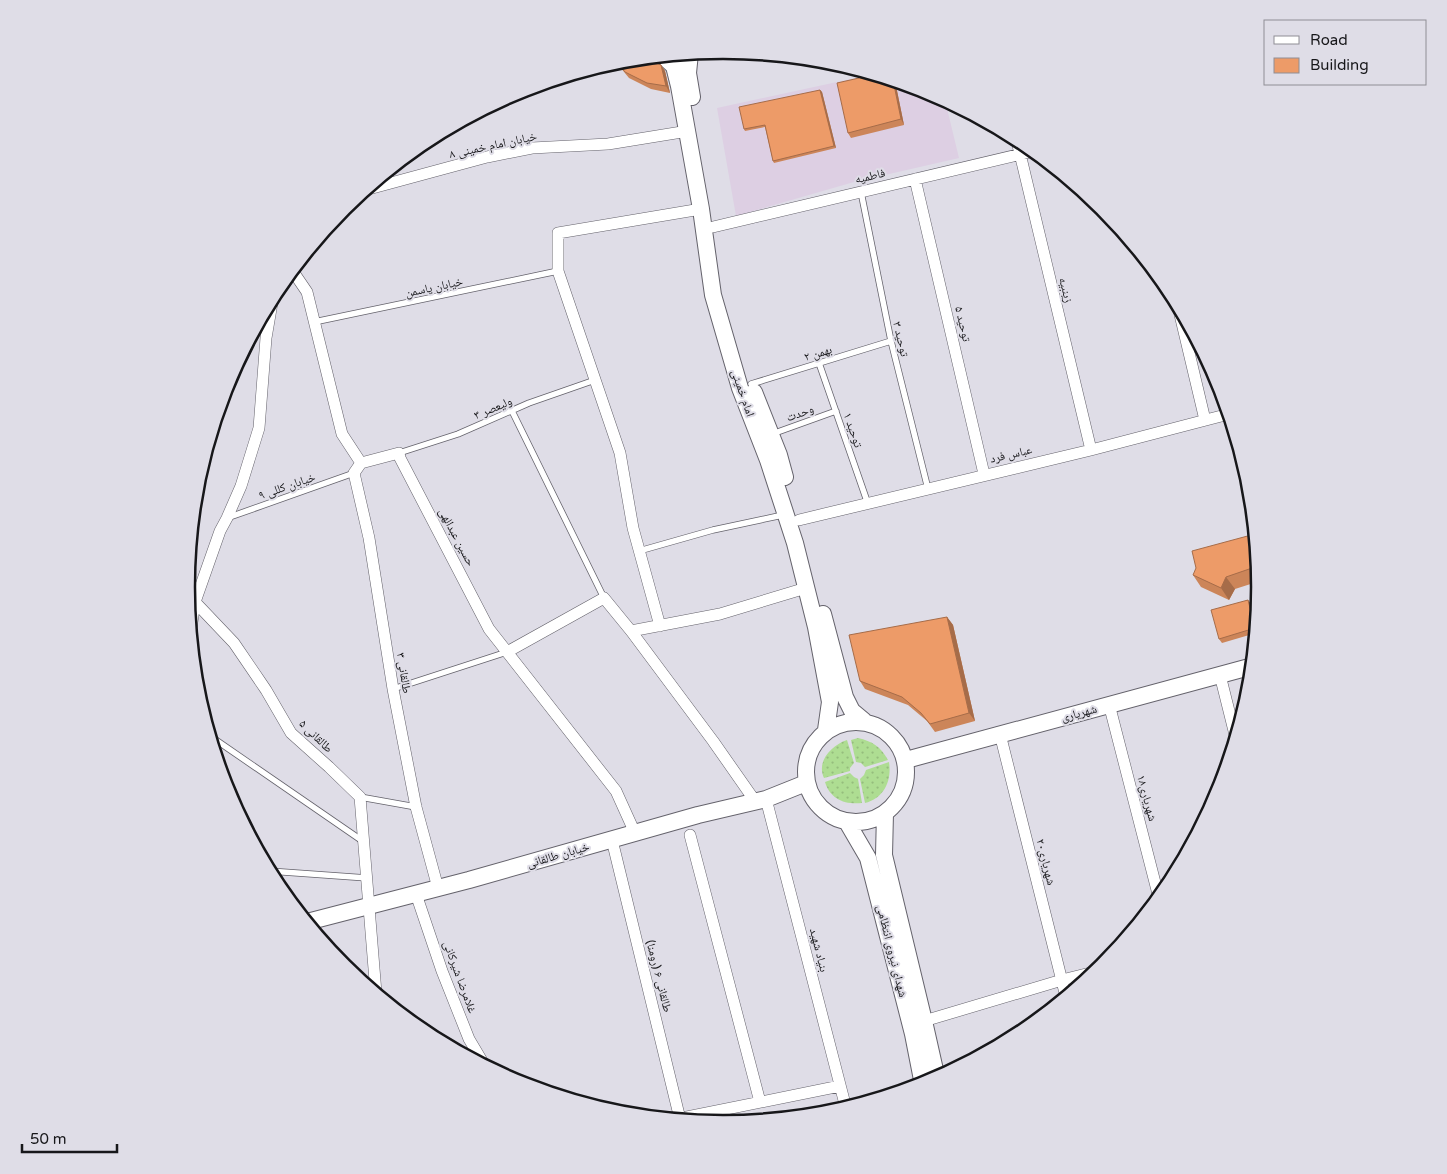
<svg xmlns="http://www.w3.org/2000/svg" width="1447" height="1174" font-family="'Varela Round','Noto Naskh Arabic',sans-serif">
	<defs>
		<pattern id="grass-dots" width="8" height="8" patternUnits="userSpaceOnUse" patternTransform="scale(1.25)"><rect width="8" height="8" fill="#aedd92"/><path d="M2 2h.1M6 6h.1" fill="none" stroke="#95bd7d" stroke-width="1.8" stroke-linecap="round"/></pattern>
	</defs>
	<rect width="100%" height="100%" fill="#dfdde7"/>
	<!-- education -->
	<path fill="#ddcfe3" d="M874,74L929,91L945,100L959,158L854,182L736,216L717,108Z"/>
	<!-- grass -->
	<path fill="url(#grass-dots)" d="M858,738C872,741 881,747 888,760L865,767L861,763L856,762L851,740Z
		M847,740L854,763L850,768V771L824,778C816,761 832,745 847,740Z
		M889,762C892,781 884,798 865,803L860,779L864,775L866,770Z
		M850,773L854,777L858,779L862,803C845,805 830,799 825,782Z"/>
	<g fill="none" stroke-linecap="round" stroke-linejoin="round">
		<!-- lane casing -->
		<g stroke="#64626b" stroke-width="7">
			<path id="lane" d="M861,192L891,341L928,489
				M314,322L558,271
				M819,363L868,504
				M751,384L891,341
				M512,411L604,598
				M772,434L836,411
				M399,453L458,434L529,403L595,380
				M227,518L354,473
				M639,551L713,530L783,515
				M393,689L507,652
				M210,736L364,842
				M360,797L416,807
				M269,871L367,878"/>
		</g>
		<!-- street casing -->
		<g stroke="#64626b" stroke-width="12">
			<path id="street" d="M1016,137L1091,450
				M915,179L984,474
				M365,190L487,157L532,148L608,144L688,131
				M713,227L1034,151
				M292,270L307,292L342,434L361,463L399,453L400,458L489,629L616,791L635,833
				M1177,302L1205,420
				M361,463L354,473L369,538L393,689L416,807L438,888
				M799,520L1091,450L1229,414
				M195,602L234,643L266,690L291,733L329,767L360,797L376,993
				M660,626L633,528L620,453L558,271V233L701,209
				M191,629L195,602L220,531L227,518L241,486L259,428L266,338L273,297
				M631,631L720,614L806,588
				M507,652L604,598L631,631L713,741L755,801
				M1220,675L1236,739
				M1109,704L1159,898
				M1000,734L1066,997
				M766,799L846,1108
				M690,835L760,1102
				M612,840L680,1119
				M416,894L442,971L469,1039L485,1066
				M924,1021L1062,980L1098,971
				M677,1119L840,1086"/>
		</g>
		<!-- secondary casing -->
		<g stroke="#64626b" stroke-width="18">
			<path id="secondary" d="M690,53L688,73L692,97
				M663,56L674,66L679,86L701,209L713,295L740,388L768,460L795,543L816,627L830,702L826,730
				M754,392L779,455L785,477
				M823,614L845,697L852,711L864,721
				M806 772a50 50 0 1 1 100 0a50 50 0 1 1-100 0Z
				M906,760L1253,666
				M885,813L884,855L924,1021L937,1079
				M847,822L868,858L913,1034L923,1085
				M307,922L469,880L698,815L766,799L806,783"/>
		</g>
		<!-- lane -->
		<use href="#lane" stroke="#fff" stroke-width="5.5"/>
		<!-- street -->
		<use href="#street" stroke="#fff" stroke-width="11"/>
		<!-- secondary -->
		<use href="#secondary" stroke="#fff" stroke-width="16"/>
	</g>
	<!-- wall -->
	<path fill="#cc8559" d="M615,61L661,65L665,71L670,93L651,89L629,78Z
		M857,69L895,81L904,125L851,138L848,133L859,78Z
		M820,90L822,92L836,148L774,163L773,161L765,127L745,131L744,129Z
		M1255,534L1260,581L1235,589L1229,600L1201,587L1193,575Z
		M1248,600L1251,604L1257,626L1256,633L1222,643L1219,639Z
		M947,617L953,625L975,721L935,732L927,721L908,705L865,689L860,681Z"/>
	<!-- shaded-wall -->
	<path fill="#a66c49" d="M661,65L665,71L670,93L666,86Z
		M893,80L895,81L904,125L901,119Z
		M820,90L822,92L836,148L834,146Z
		M1226,577L1235,589L1229,600L1221,588Z
		M1248,600L1251,604L1257,626L1256,630L1255,628Z
		M947,617L953,625L975,721L969,713Z"/>
	<!-- building -->
	<path fill="#ed9b68" stroke="#a66c49" d="M646,58L661,65L666,86L647,83L625,72L616,61Z
		M857,69L893,80L901,119L848,133L837,83L859,78Z
		M820,90L834,146L773,161L765,125L744,129L739,107Z
		M1255,534L1258,566L1226,577L1221,588L1193,575L1196,568L1192,551Z
		M1248,600L1255,628L1219,639L1211,610Z
		M947,617L969,713L930,724L921,713L902,697L860,681L849,635Z"/>
	<g text-anchor="middle" stroke-width="4" stroke-linejoin="round" paint-order="stroke">
		<!-- street labels -->
		<g font-size="12" fill="#17171a" stroke="#dfdde7">
			<text transform="translate(493 145) rotate(-12)" y="4">خیابان امام خمینی ۸</text>
			<text transform="translate(870 176) rotate(-13)" y="4">فاطمیه</text>
			<text transform="translate(434 287) rotate(-12)" y="4">خیابان یاسمن</text>
			<text transform="translate(1066 290) rotate(76)" y="4">زینبیه</text>
			<text transform="translate(963 324) rotate(77)" y="4">توحید ۵</text>
			<text transform="translate(901 339) rotate(77)" y="4">توحید ۳</text>
			<text transform="translate(818 353) rotate(-17)" y="4">بهمن ۲</text>
			<text transform="translate(743 393) rotate(71)" y="4">امام خمینی</text>
			<text transform="translate(493 408) rotate(-23)" y="4">ولیعصر ۳</text>
			<text transform="translate(800 413) rotate(-20)" y="4">وحدت</text>
			<text transform="translate(853 430) rotate(71)" y="4">توحید ۱</text>
			<text transform="translate(1011 454) rotate(-13)" y="4">عباس فرد</text>
			<text transform="translate(287 486) rotate(-19)" y="4">خیابان کللی ۹</text>
			<text transform="translate(457 537) rotate(62)" y="4">حسین عبدالهی</text>
			<text transform="translate(404 673) rotate(81)" y="4">طالقانی ۳</text>
			<text transform="translate(1079 713) rotate(-15)" y="4">شهریاری</text>
			<text transform="translate(316 736) rotate(44)" y="4">طالقانی ۵</text>
			<text transform="translate(1147 798) rotate(75)" y="4">شهریاری۱۸</text>
			<text transform="translate(558 855) rotate(-16)" y="4">خیابان طالقانی</text>
			<text transform="translate(1046 862) rotate(76)" y="4">شهریاری۲۰</text>
			<text transform="translate(819 950) rotate(76)" y="4">بنیاد شهید</text>
			<text transform="translate(892 951) rotate(76)" y="4">شهدای نیروی انتظامی</text>
			<text transform="translate(659 976) rotate(76)" y="4">طالقانی ۶ (رومنا)</text>
			<text transform="translate(460 977) rotate(70)" y="4">غلامرضا شیرکانی</text>
		</g>
	</g>
	<!-- crop -->
	<path d="M0 0H1447V1174H0ZM195 587a528 528 0 1 1 1056 0a528 528 0 1 1-1056 0Z" fill="#dfdde7" fill-rule="evenodd"/>
	<path fill="none" stroke="#17171a" stroke-width="2.5" d="M195 587a528 528 0 1 1 1056 0a528 528 0 1 1-1056 0Z"/>
	<!-- legend -->
	<rect x="1264" y="20" width="162" height="65" fill="#dfdde7" stroke="#8f8e95"/>
	<rect x="1274" y="36" width="25" height="8" fill="#ffffff" stroke="#8f8e95"/>
	<text x="1310" y="45" font-size="15" fill="#17171a">Road</text>
	<rect x="1274" y="58" width="25" height="15" fill="#ed9b68" stroke="#8f8e95"/>
	<text x="1310" y="70" font-size="15" fill="#17171a">Building</text>
	<!-- scale -->
	<path d="M22 1144v8h95v-8" fill="none" stroke="#17171a" stroke-width="2.5"/>
	<text x="30" y="1144" font-size="15" fill="#17171a" stroke="#dfdde7" stroke-width="4" paint-order="stroke">50 m</text>
</svg>
